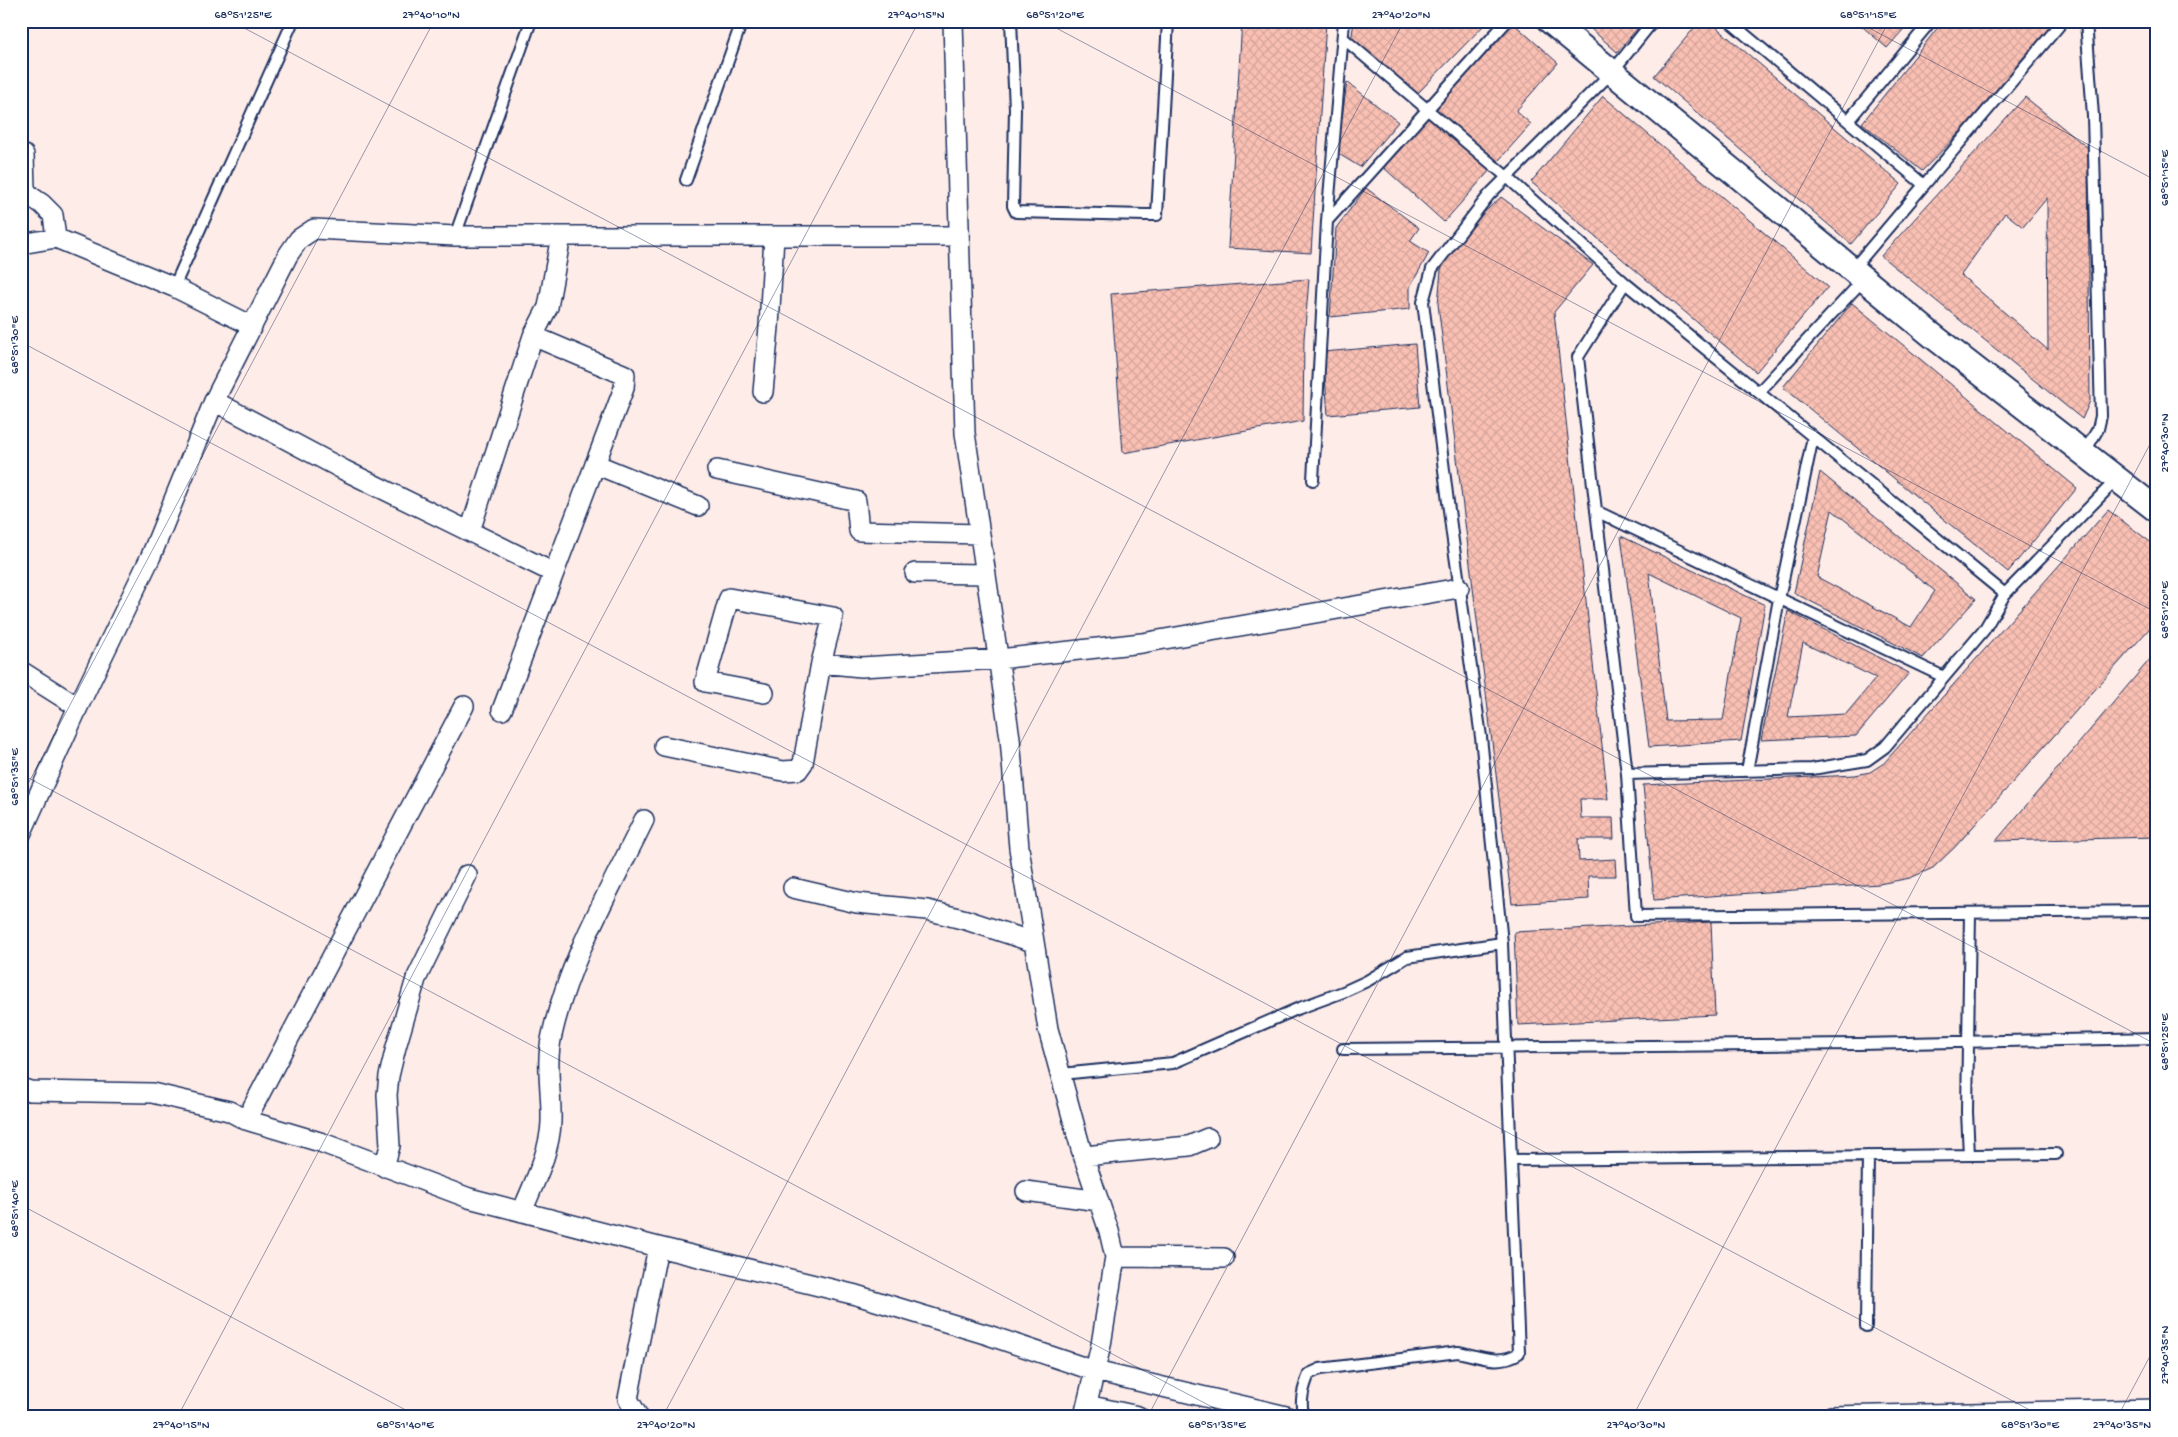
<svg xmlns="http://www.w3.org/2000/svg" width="2178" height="1437" font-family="'Gochi Hand',sans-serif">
	<defs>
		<pattern id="building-cross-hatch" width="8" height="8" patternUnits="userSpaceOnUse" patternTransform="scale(1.25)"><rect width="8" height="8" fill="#fac0b3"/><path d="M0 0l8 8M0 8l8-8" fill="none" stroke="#d6a59c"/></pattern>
	</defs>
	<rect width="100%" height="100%" fill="#feece8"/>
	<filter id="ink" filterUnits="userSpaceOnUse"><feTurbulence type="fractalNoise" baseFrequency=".02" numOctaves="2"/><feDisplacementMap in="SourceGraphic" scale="10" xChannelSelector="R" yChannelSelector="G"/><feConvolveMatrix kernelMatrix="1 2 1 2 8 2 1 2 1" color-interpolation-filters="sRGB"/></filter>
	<g filter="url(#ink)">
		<!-- building -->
		<path fill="url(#building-cross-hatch)" stroke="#1b2f5e" fill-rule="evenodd" d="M1242,21H1326L1311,253L1228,248Z
			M1354,21H1488L1415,96L1351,42Z
			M1582,21H1644L1617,52Z
			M1700,21H1709L1901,184L1851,244L1654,76Z
			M1856,21H1907L1909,23L1887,48Z
			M1943,21H2057L2008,83L1922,171L1862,123Z
			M1512,22L1558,63L1516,111L1531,124L1444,222L1383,167Z
			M1347,82L1398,122L1360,167L1337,153Z
			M1603,96L1828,287L1756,372L1531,182Z
			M2025,97L2088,148L2090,401L2082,419L1881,256ZM2047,198L2048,350L1961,275L2005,213L2023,227Z
			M1366,188L1419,228L1410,241L1429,253L1410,287V309L1330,317L1336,228Z
			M1501,197L1593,265L1554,312L1608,799H1580L1581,818H1613L1614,839H1578L1579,861L1615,859L1616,876H1588L1589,899L1512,904L1438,304L1441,270L1450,251L1466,229Z
			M1309,279L1304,339L1303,421L1123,453L1111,294Z
			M1852,303L2077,488L2008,572L1783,387Z
			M1415,344L1420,407L1328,415L1323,352Z
			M1820,472L1976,599L1923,658L1794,593ZM1832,510L1935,591L1911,627L1817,577Z
			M2108,510L2157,547V620L1955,847L1933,868L1910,878L1879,884L1654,900L1643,785L1855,775L1870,772L1884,763Z
			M1621,536L1765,605L1741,741L1649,747ZM1649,573L1741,618L1723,720L1666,721Z
			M1788,611L1909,673L1856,736L1761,740ZM1803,643L1876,678L1846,714L1788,717Z
			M2157,651V837L1996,841Z
			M1711,922L1715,1015L1518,1025L1514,932Z"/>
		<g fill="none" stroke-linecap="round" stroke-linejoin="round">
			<!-- service casing -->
			<g stroke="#1b2f5e" stroke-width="14">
				<path id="service" d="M1011,21L1015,109L1013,206L1016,212L1146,215H1157L1168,21
					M1729,21L1924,185
					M1343,38L1507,177L1625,283L2005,594
					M1848,121L1931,21
					M686,180L742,21
					M1327,221L1507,21
					M455,236L531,21
					M1852,270L2063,21
					M1625,283L1578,357L1627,774L1636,916L2157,911
					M174,287L293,21
					M1759,392L1864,279
					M2084,453L2098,429L2101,416L2093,116L2086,21
					M1313,480L1327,221L1344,21
					M1596,511L1944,677
					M1747,771L1779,599L1813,437
					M1627,774L1812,769L1867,760L1885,747L1984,630L2005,594L2117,479
					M1343,1049L1859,1044L2157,1038
					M1061,1074L1173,1063L1297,1009L1343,992L1367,981L1407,957L1502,943
					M1969,1155L1967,1112L1970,913
					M1511,1160L2056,1154
					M1866,1326L1868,1156
					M1303,1416C1300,1400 1303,1389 1309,1374L1320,1369L1458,1352C1479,1356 1499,1366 1519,1353L1502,943L1481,737L1452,534L1423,302L1432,269L1489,195L1612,72L1653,21"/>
			</g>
			<!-- minor casing -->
			<g stroke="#1b2f5e" stroke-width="22">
				<path id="minor" d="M953,21L965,433L1010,738L1019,848L1048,1029L1081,1149L1109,1231L1115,1257L1101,1345L1084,1416
					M21,154L24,155L25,189L30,196L42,204L53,215L56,238
					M21,244L56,238L174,287L252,326
					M763,392L769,327L774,236
					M214,401L344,470L554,573
					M595,464L698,506
					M717,470L856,501L859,531L980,534
					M470,531L533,336L548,307L561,236
					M915,573L986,574
					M821,663L861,667L999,659L1142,643L1459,588
					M21,671L78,707
					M502,710L624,388L625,375L533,336
					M664,746L783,771L798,770L803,763L821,663L833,617L729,598L705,682L764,693
					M21,834L78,707L151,556L214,401L288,255L299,239L314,229L455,236H958
					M793,888L857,903L927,910L966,920L1033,942
					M21,1088L30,1091L152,1093L229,1111L246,1120L320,1142L469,1198L658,1247L856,1295L988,1335L1095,1371L1286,1416
					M246,1120L464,706
					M1084,1156L1189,1146L1208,1138
					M384,1167L390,1146L387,1095L389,1076L396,1047L416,979L467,875
					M1026,1191L1099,1201
					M522,1212C533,1184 550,1153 551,1122C552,1093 545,1064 552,1035C569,959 610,890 644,820
					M1115,1257L1224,1258
					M1087,1405L1138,1416
					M638,1416L628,1399L658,1247
					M1831,1416L2157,1409"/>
			</g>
			<!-- tertiary casing -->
			<g stroke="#1b2f5e" stroke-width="28">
				<path id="tertiary" d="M1550,21L1933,336L2157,510"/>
			</g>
			<!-- service -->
			<use href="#service" stroke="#fff" stroke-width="10"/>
			<!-- minor -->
			<use href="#minor" stroke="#fff" stroke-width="19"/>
			<!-- tertiary -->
			<use href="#tertiary" stroke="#fff" stroke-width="24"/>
		</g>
	</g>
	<!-- ticks -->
	<path fill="none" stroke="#1b2f5e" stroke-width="1" stroke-opacity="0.45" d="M231,21L2157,1045M1043,21L2157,613M1856,21L2157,181M21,342L2041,1416M21,774L1229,1416M21,797L434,21M21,1205L417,1416M178,1416L919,21M663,1416L1404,21M1148,1416L1889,21M1633,1416L2157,431M2118,1416L2157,1343"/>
	<!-- margin -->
	<rect width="2178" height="1437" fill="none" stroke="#fff" stroke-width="55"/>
	<rect x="28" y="28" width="2122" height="1382" fill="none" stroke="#1b2f5e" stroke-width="2"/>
	<g font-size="12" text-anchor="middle" fill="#1b2f5e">
		<text x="243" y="18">68°51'25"E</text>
		<text x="431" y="18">27°40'10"N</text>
		<text x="916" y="18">27°40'15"N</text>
		<text x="1055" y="18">68°51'20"E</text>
		<text x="1401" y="18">27°40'20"N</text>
		<text x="1868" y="18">68°51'15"E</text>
		<text transform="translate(2164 178) rotate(-90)" y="4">68°51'15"E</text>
		<text transform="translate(14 345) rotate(-90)" y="4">68°51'30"E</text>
		<text transform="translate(2164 443) rotate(-90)" y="4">27°40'30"N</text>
		<text transform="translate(2164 610) rotate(-90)" y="4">68°51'20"E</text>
		<text transform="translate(14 777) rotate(-90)" y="4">68°51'35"E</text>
		<text transform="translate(2164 1042) rotate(-90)" y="4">68°51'25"E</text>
		<text transform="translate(14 1209) rotate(-90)" y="4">68°51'40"E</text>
		<text transform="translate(2164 1355) rotate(-90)" y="4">27°40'35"N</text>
		<text x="181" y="1428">27°40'15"N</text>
		<text x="405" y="1428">68°51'40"E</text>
		<text x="666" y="1428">27°40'20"N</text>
		<text x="1217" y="1428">68°51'35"E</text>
		<text x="1636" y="1428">27°40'30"N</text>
		<text x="2030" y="1428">68°51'30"E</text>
		<text x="2122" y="1428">27°40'35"N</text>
	</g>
</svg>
